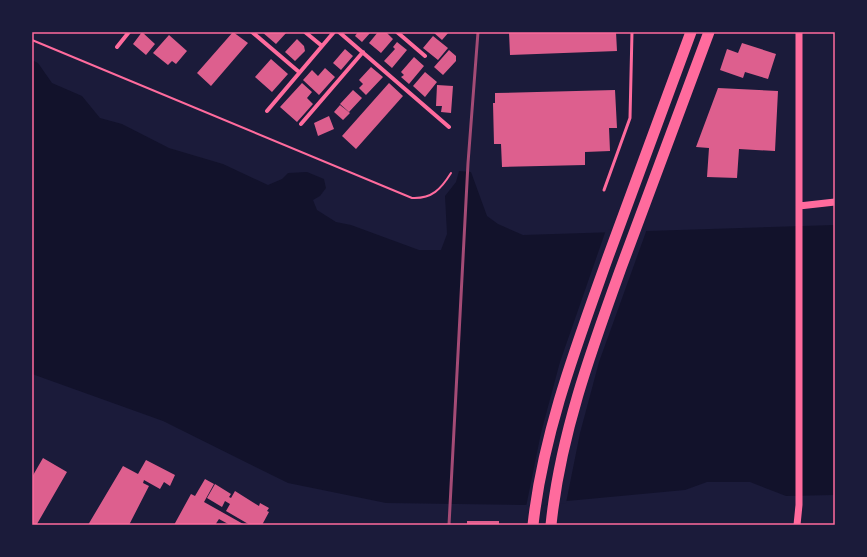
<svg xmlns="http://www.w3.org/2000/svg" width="867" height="557" font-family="Inter,sans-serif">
	<rect width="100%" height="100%" fill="#1b1b3a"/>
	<!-- water -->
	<path fill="#12122b" d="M32,60L38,63L52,83L82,96L100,118L122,124L169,148L223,164L268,185L282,179L288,173L307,172L324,179L326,188L320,196L313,200L317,210L336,222L351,225L419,250H441L447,234L445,196L456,182L459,171L471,172L487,216L498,224L523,235L835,225V495L786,496L750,482H707L685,490L524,505L386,503L288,483L163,421L32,374Z"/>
	<!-- pier -->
	<path fill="#1b1b3a" d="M647,229L599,362L580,433L566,503L526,507L541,433L560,362L606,230Z"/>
	<!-- building -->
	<path fill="#dd5f8e" d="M142,32L155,44L146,55L133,44Z
		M233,32L248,43L211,86L197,73Z
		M262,32H287L276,44Z
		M358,32H371L362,42L355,36Z
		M378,32H386L393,39L381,53L369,43Z
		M433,32H449L442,40Z
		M509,32H616L617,51L510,55Z
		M169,35L187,51L176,64L172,61L168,65L153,53Z
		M433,36L448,48L438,60L423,48Z
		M297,39L304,46L305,51L295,61L285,52Z
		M397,42L407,50L392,68L384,61L395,49L393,47Z
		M742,43L776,54L768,79L745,72L743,78L720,70L727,49L738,53Z
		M345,49L353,56L341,70L333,63Z
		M449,50L456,56V61L443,75L434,67Z
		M414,57L424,66L409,84L401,77L404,75L401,72Z
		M271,59L288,74L272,92L255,77Z
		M371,67L383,77L366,95L359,88L363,84L359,80Z
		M325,68L335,77L319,95L303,80L312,70L318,76Z
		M425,72L437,82L425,97L413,86Z
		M302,83L312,92L307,98L313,104L297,122L280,107Z
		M389,83L403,96L356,149L342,136Z
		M437,85L453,86L451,113L441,112L442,106H436Z
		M718,88L778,91L775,151L739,149L737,178L707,177L709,148L696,147Z
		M353,90L362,98L349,112L340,104Z
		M615,90L617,128H609L610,151L585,152V165L502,167L501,144H494L493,103H495V93Z
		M340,105L350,113L343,120L334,112Z
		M329,116L334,129L318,136L314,123Z
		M43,458L67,472L37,524L39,525H32V477Z
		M146,460L175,475L170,486L164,482L160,489L144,480L143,483L149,486L129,525H88L123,466L138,474Z
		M205,479L214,484L204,502L245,525H230L219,519L215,525H174L191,494L195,496Z
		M215,484L231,494L229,497L231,498L235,491L259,506L260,503L269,508L267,511L269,512L262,525H250L226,511L230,504L225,501L222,507L207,498Z
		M467,521H499V525H467Z"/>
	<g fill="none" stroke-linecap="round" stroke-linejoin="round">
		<!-- path -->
		<path stroke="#ff6b9d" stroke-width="2" d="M32,40L412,198C432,199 441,189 451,173"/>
		<!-- service -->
		<path stroke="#ff6b9d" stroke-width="3" d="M604,190L630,118L632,32"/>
		<!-- minor -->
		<path stroke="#ff6b9d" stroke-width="4" d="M252,32L299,72
			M305,32L322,46
			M339,32L449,127
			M397,32L425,56
			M117,47L129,32
			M267,111L334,32
			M301,124L363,52"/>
		<!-- tertiary -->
		<path stroke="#ff6b9d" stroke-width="7" d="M799,206L835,202
			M797,525L799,505V32"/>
		<!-- trunk -->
		<path stroke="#ff6b9d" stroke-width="11" d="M533,525C543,433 577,344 608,257C636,182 663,107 691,32
			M551,525C560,436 591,351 621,268C650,189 680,111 709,32"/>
		<!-- rail -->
		<path stroke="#a44b75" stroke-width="3" d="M449,525L468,163L478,32"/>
	</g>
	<!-- border -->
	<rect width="867" height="557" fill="none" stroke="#1b1b3a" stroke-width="66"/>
	<rect x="33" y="33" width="801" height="491" fill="none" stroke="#ff6b9d" stroke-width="1.5"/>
</svg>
